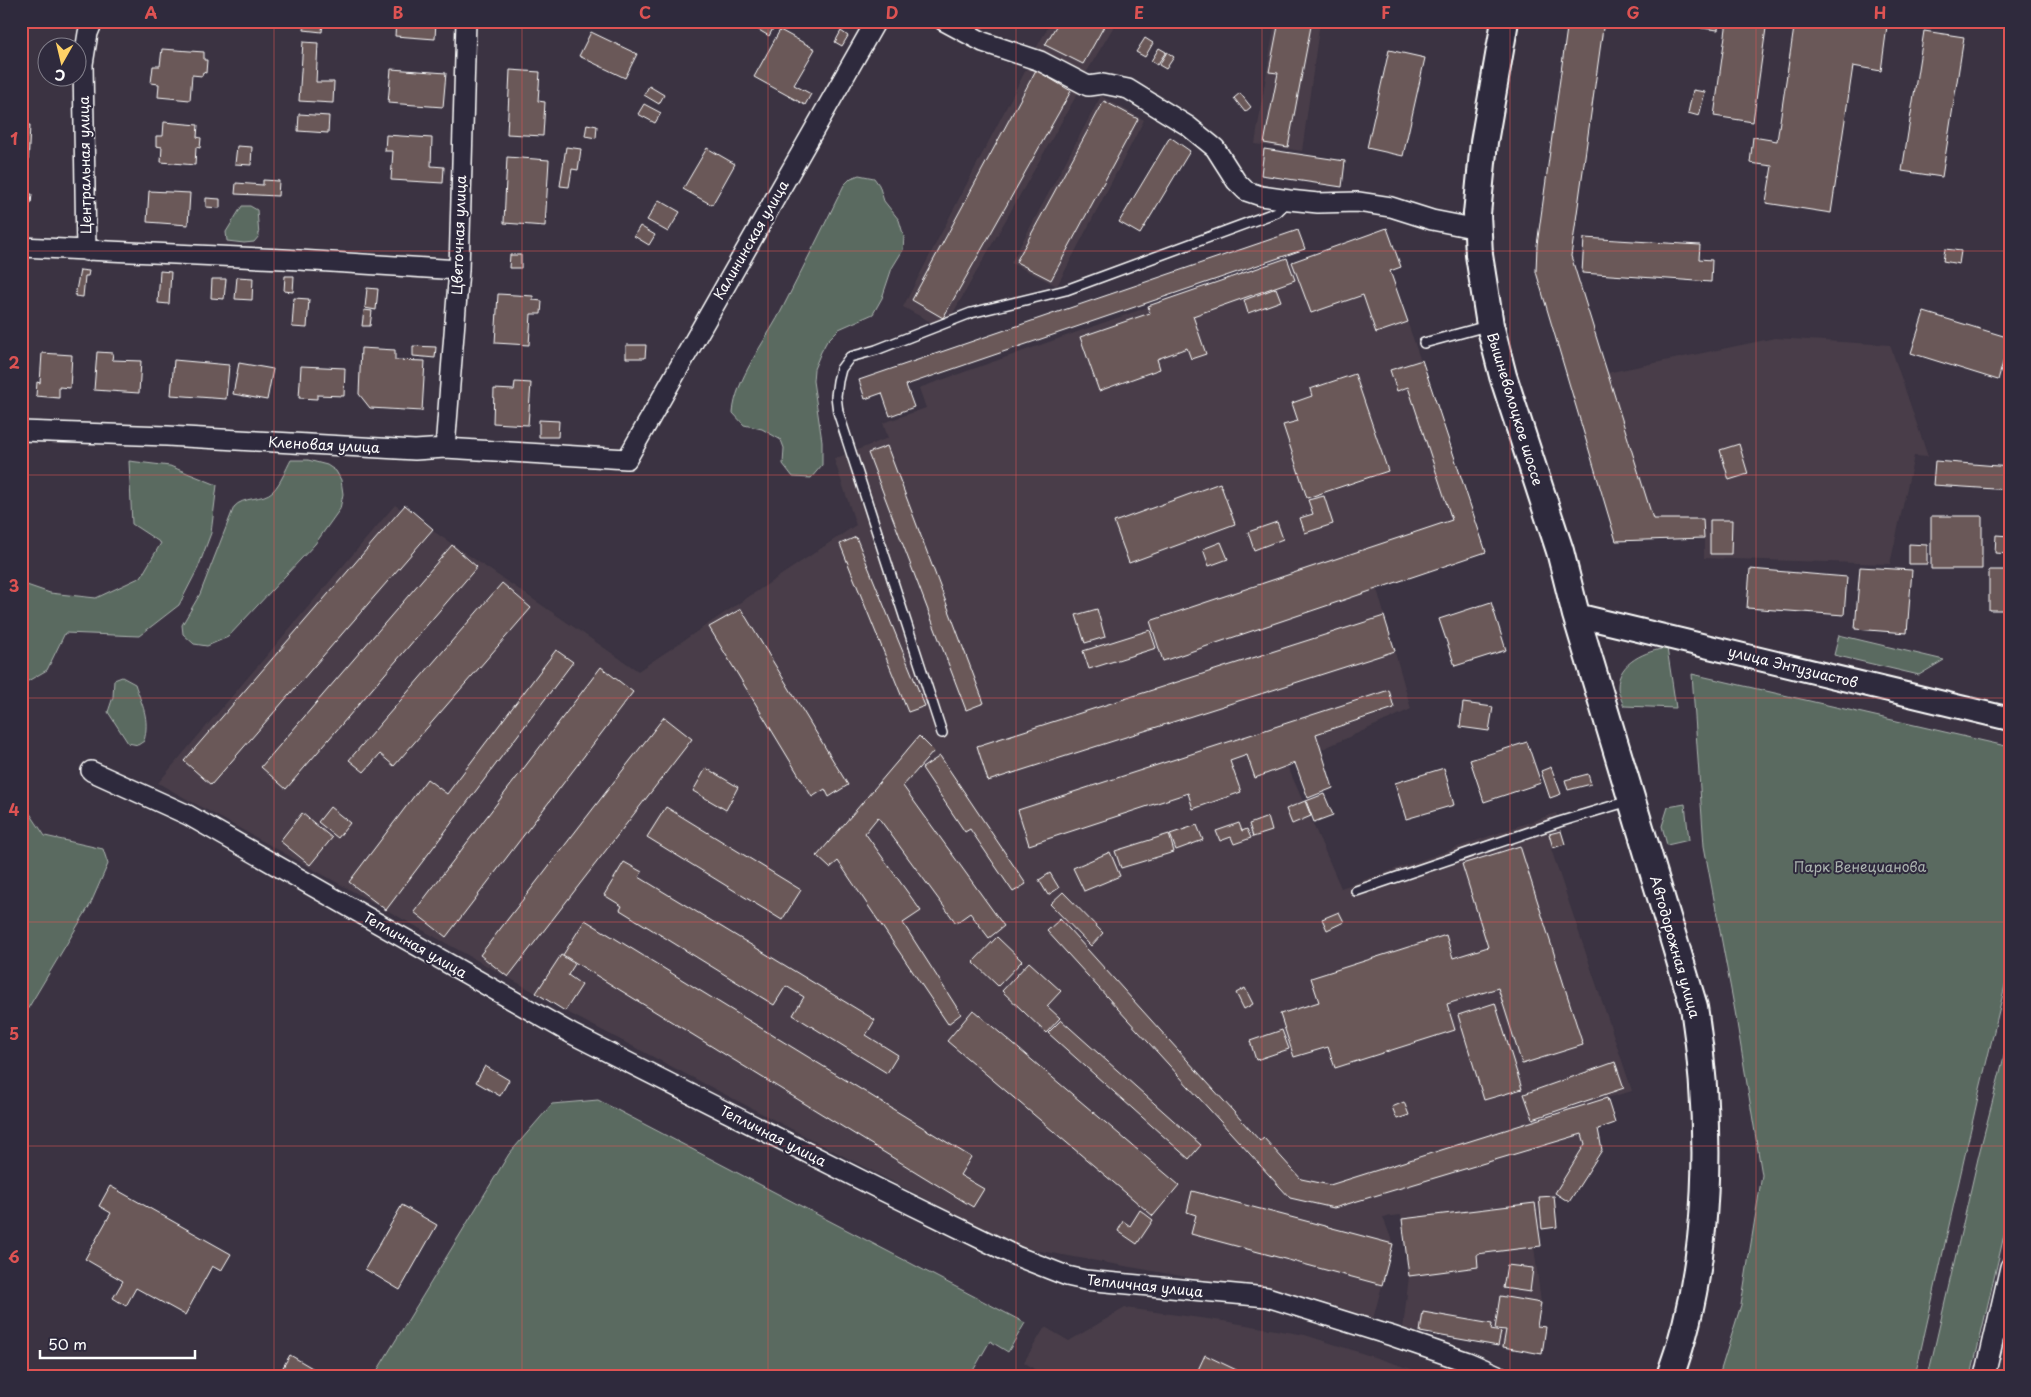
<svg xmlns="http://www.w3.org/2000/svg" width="2031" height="1397" font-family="'Playpen Sans',sans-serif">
	<rect width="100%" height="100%" fill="#3b3342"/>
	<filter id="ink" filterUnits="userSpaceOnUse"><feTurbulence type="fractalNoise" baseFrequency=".02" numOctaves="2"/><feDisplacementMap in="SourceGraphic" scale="10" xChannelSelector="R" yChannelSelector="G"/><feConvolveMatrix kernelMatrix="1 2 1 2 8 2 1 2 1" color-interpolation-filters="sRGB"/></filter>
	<g filter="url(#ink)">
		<!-- built -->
		<path fill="#493e49" d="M1052,21H1117L1083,78L1035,50Z
			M1275,21H1320L1302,151L1255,144Z
			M1030,62L1080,89L944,329L903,307Z
			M1101,96L1144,120L1057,286L1011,263Z
			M1387,228L1401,267L1390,271L1486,552L1377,589L1411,709L1287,765L1341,888L1556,813L1565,844L1551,849L1632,1091L1607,1098L1615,1123L1598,1129L1602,1149L1569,1202L1555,1193L1557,1227L1539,1228L1541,1246L1534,1247L1541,1303L1537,1325L1546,1327L1542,1354L1403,1329L1409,1276L1401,1215L1383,1217L1393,1244L1373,1319L1316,1300L1018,1247L565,1011L536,993L158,783L395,505L638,671L856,525L834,459L888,438L883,423L926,408L919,388L1287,258L1289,263Z
			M1775,338L1890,345L1928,457L1914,456L1890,564L1704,558V538L1616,541L1569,384L1607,373Z
			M1125,1308L1223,1321L1305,1335L1433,1376H1044L1024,1362L1045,1327L1069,1341Z"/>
		<!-- green -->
		<path fill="#5a6a61" stroke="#acb4b0" d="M859,175L874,178L879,185L884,201L899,220L904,237L903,250L892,268L882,298L873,314L839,329L827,341L821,352L814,369L813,381L822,441V465L811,478L793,477L783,464L784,448L781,440L762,429L744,425L733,413C735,381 765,341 780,313C802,270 823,228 844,185L851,178Z
			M242,206H250L257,210L259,236L254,242L244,243L227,241L226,232Z
			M291,460H308L327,465L336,471L341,480L343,494L340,509L315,544L228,637L207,646L194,644L183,634L182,625L200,594L234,507C243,496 263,501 273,491C281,483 286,469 291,460Z
			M129,461L170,466L217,485L211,533L198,568L179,605L139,636L65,633L47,670L21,685V583L50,593L96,598L141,577L161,543L132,524Z
			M1839,635L1944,660L1919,675L1834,655Z
			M1667,648L1676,708L1624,706C1622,701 1618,693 1618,687C1618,662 1646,651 1667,648Z
			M1692,674L2010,747V965L1979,1093L1915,1376H1719L1741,1305L1762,1175L1735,1011L1704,846Z
			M122,677L135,684C142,705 150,718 144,741L138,745L128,743L108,712L113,697L114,680Z
			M21,800L45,836L103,849L108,864L90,905L21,1020Z
			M1685,804L1689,840L1667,845L1662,826L1668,807Z
			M2010,1033V1210L1971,1376H1928L1979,1154Z
			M598,1100L1025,1323L1008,1352L990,1341L970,1376H374L509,1154L552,1104Z"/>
		<!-- building -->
		<path fill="#6a5858" stroke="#fff" d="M305,21H323L322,32L304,30Z
			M359,21H373V27L359,26Z
			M396,21H436L435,39L395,36Z
			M761,21H777L769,36L757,29Z
			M1059,21H1107L1083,64L1045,45Z
			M1279,21H1312L1288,147L1264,143L1278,73L1269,72Z
			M1568,21H1604L1571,256L1653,519H1703L1704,538L1616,541L1536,272L1537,245Z
			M1702,21H1719L1718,30L1701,28Z
			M1727,21H1767L1753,122L1714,116Z
			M1795,21H1860V23L1887,26L1881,71L1853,66L1831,213L1766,203L1772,166L1750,163L1753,137L1777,141Z
			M780,30L815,49L794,85L811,94L805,105L754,77Z
			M841,31L848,36L842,46L835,42Z
			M1924,31L1964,37L1942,177L1902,171Z
			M591,32L637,54L625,78L579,56Z
			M1145,38L1153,43L1145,57L1136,52Z
			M303,42L318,43L316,82H334L333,103L299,101Z
			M1159,48L1166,52L1157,65L1151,61Z
			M162,49L204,52V60H207L206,73L203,72L202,76L192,75L190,100L158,97L159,84L151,83L153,66H160Z
			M1389,50L1425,58L1403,156L1367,148Z
			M1167,52L1174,57L1166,69L1159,65Z
			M391,69L446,73L443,107L388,103Z
			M510,70L540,72L538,101L545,102L543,136L507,134Z
			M1036,70L1071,91L943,318L912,300Z
			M649,86L664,95L659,104L644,95Z
			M1693,90L1705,92L1699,116L1688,113Z
			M1240,93L1251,107L1245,112L1234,98Z
			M1104,101L1138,119L1051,280L1016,262Z
			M644,104L661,113L655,123L638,114Z
			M299,114L329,116L328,133L298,131Z
			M164,122L198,125L197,137L201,138L200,148L196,147L195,165L161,162L162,147L156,146V136H163Z
			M587,124L597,126L596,138L585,136Z
			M21,125H30L28,167H21Z
			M386,135L432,138L431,166L444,167L443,183L391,180L393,151H385Z
			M1170,137L1190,151L1140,234L1119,222Z
			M237,146L252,147L251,165L235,164Z
			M566,147L581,149L578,170L572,169L569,187L560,186Z
			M707,148L735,164L712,205L683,189Z
			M1264,149L1345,161L1342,187L1261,175Z
			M507,157L549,160L545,226L504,223Z
			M263,180L279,181L278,196L235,194L236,183L263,185Z
			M149,191L190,193L188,225L147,222Z
			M21,194H32L31,204H26L25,211H21V214Z
			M206,198L220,199V208L206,207Z
			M659,200L680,212L668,232L647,220Z
			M640,226L655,235L649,245L634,236Z
			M1387,228L1401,267L1390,271L1408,322L1376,333L1363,295L1311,313L1292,262Z
			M1298,230L1305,249L906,385L914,407L890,416L882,393L865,399L859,380Z
			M1584,238L1700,245L1699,259L1712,260L1711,282L1582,273Z
			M1945,249L1961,251L1959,264L1943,261Z
			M510,255H521V268H509Z
			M1287,258L1295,280L1193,316L1206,354L1191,359L1187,348L1157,359L1160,369L1099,391L1080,337L1150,313L1148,306Z
			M80,270L89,271L88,276H85L83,297L75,296Z
			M160,271L171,272L169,304L158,303Z
			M285,276H294L293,292L284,291Z
			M237,277L253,278L252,300L235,299Z
			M212,279H226L224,299L211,298Z
			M367,288L378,289L376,310L365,308Z
			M1276,288L1281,301L1248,313L1244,300Z
			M498,294L533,296V300L542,301L541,314H531L529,345L495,343Z
			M294,298L309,299L307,328L292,327Z
			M364,310L372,311L370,326H362Z
			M1924,312L2010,338L1998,380L1911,353Z
			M626,345H646L645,358H626Z
			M413,346L436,347L435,358L413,356Z
			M361,348L395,350V360L425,361L422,411L370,408L359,394Z
			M97,352L113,353L112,360L141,361L139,393L94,390Z
			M42,353L72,355L70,388L59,387V398L36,396L37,382L40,383Z
			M174,360L229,365L226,399L171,395Z
			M1422,360L1486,552L1163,661L1150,621L1452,520L1408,387L1397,391L1390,370Z
			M239,363L273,369L267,400L233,394Z
			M301,366L345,368L344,396L317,395V399L299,398Z
			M1355,374L1388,471L1307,498L1283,425L1298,421L1292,403L1312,396L1310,389Z
			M515,382L531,383L528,425L493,423L494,389L514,390Z
			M539,420L559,421L558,437H539Z
			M1739,444L1748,474L1729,480L1720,450Z
			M887,446L984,703L966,710L868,453Z
			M1935,461L2010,467V490L1933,485Z
			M1220,483L1235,524L1129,563L1114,522Z
			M1324,496L1333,524L1305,533L1300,518L1313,514L1308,500Z
			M405,505L433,529L211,785L184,761Z
			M1931,516H1982V569H1931Z
			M1710,520H1732L1731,554H1710Z
			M1277,522L1283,539L1254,550L1248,532Z
			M1996,535L2010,536V554L1995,553Z
			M856,537L925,706L908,712L840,544Z
			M1221,542L1228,559L1209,566L1203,549Z
			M1909,544L1927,545V564H1909Z
			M452,545L477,567L286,789L261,767Z
			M1860,567L1912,570L1907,633L1855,629Z
			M1750,569L1847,577L1844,615L1747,608Z
			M1989,570H2010V610H1989Z
			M502,583L531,608L394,766L380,754L364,772L349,760Z
			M1491,602L1506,650L1455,666L1439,619Z
			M741,609L848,785L829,797L825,789L812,797L709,627Z
			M1097,609L1105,637L1085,643L1076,615Z
			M1384,616L1395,651L988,781L977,746Z
			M1150,630L1156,648L1089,669L1083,651Z
			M556,650L573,662L386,910L349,882L427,779L447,794Z
			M601,667L633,692L446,937L414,912Z
			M1389,690L1394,708L1316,734L1333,788L1308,798L1295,763L1255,778L1247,755L1230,761L1241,792L1193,809L1188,793L1029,845L1018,810Z
			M1463,703L1493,707L1489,731L1460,727Z
			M664,717L692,739L508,977L480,955Z
			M919,736L934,751L903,786L1004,926L989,938L970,913L956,923L878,817L865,833L921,911L903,923L961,1014L948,1024L838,861L830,868L817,856Z
			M1527,742L1541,783L1484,802L1470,760Z
			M940,756L1026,884L1013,892L970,829L965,832L922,768Z
			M1551,767L1561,794L1550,798L1541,771Z
			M706,768L738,787L726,810L693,791Z
			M1444,768L1454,805L1406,819L1395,783Z
			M1588,774L1591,784L1568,790L1565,780Z
			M1324,794L1333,815L1314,822L1306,801Z
			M1305,801L1311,816L1292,824L1286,809Z
			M330,807L350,823L338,838L318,822Z
			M666,807L801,890L782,920L647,837Z
			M302,813L332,838L310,865L280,841Z
			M1268,817L1272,831L1253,837L1249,824Z
			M1239,823L1242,831L1247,829L1251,838L1234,844L1231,837L1220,841L1216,831Z
			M1197,825L1203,840L1176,850L1170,834Z
			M1561,831L1565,844L1553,848L1549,834Z
			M1169,834L1174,852L1121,868L1115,851Z
			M1520,846L1583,1045L1522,1064L1498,988L1447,1004L1455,1030L1335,1068L1328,1047L1294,1057L1280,1014L1319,1002L1311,978L1446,935L1453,958L1488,947L1462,864Z
			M1110,852L1120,876L1084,891L1073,868Z
			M624,862L642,872L639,877L875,1020L866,1035L898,1055L887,1073L793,1015L804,997L786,986L774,1005L620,910L622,906L604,895Z
			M1050,873L1059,888L1048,895L1039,880Z
			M1063,892L1103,933L1091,946L1050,904Z
			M1339,912L1344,922L1327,930L1322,919Z
			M1060,919L1260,1141L1264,1138L1301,1179L1330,1185L1607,1098L1615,1123L1598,1129L1602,1150L1569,1202L1555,1193L1585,1144L1582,1134L1334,1208L1290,1198L1047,931Z
			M585,920L971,1157L960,1175L984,1189L973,1207L563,955Z
			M997,937L1022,961L998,986L973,962Z
			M561,955L575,964L568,975L582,985L565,1011L536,993Z
			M1029,962L1061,991L1047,1006L1060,1018L1046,1033L1002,991Z
			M1245,988L1253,1004L1244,1009L1236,993Z
			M1495,1003L1522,1089L1484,1100L1458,1015Z
			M973,1010L1179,1185L1153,1216L947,1041Z
			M1061,1020L1201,1145L1189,1159L1048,1033Z
			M1282,1030L1289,1049L1256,1060L1250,1041Z
			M1615,1062L1624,1088L1533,1119L1524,1094Z
			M485,1066L509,1080L500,1096L476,1082Z
			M1404,1102L1409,1115L1397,1119L1392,1107Z
			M110,1186L231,1254L221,1271L212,1266L185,1315L136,1288L126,1306L113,1298L123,1281L85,1259L111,1213L99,1206Z
			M1192,1191L1393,1244L1382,1285L1191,1234L1196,1215L1187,1212Z
			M1554,1196L1557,1227L1542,1229L1539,1197Z
			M1535,1203L1541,1246L1477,1254L1478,1267L1409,1276L1402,1219Z
			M402,1205L437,1225L400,1290L365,1269Z
			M1140,1210L1153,1220L1137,1244L1118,1231L1123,1221L1130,1226Z
			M1507,1265L1533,1268L1530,1292L1503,1288Z
			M1500,1296L1541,1303L1537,1326L1546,1327L1542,1354L1503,1347L1506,1330L1495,1329Z
			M1423,1312L1492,1324L1491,1330L1501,1332L1498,1346L1420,1332Z
			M290,1355L326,1376H278Z
			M1205,1355L1249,1376H1205L1197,1372Z"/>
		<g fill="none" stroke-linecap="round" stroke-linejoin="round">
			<!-- service casing -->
			<g stroke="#fff" stroke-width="12">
				<path id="service" d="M1424,343L1487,326
					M942,733L838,412L836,396L838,381L841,369L850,357L876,350L971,313L1066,290L1277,212L1289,200
					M1356,891L1559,822L1629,801"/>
			</g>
			<!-- minor casing -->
			<g stroke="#fff" stroke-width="22">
				<path id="minor" d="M944,21L983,42L1040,61L1088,86L1103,84L1128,89L1188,126L1215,148L1236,181L1246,191L1261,196L1289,200L1318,203L1358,202L1391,207L1432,220L1478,229
					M21,247L283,259L459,270
					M86,251L83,64L88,33L93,21
					M21,431L167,436L415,450L445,448L627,459L876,21
					M445,448L459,270L466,21
					M91,771L188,815L572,1034L883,1191L1016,1256L1067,1276L1085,1280L1267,1297L1392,1336L1468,1362L1500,1376
					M1985,1376L2010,1267"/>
			</g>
			<!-- tertiary casing -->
			<g stroke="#fff" stroke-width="26">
				<path id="tertiary" d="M1576,615L2010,719"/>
			</g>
			<!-- secondary casing -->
			<g stroke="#fff" stroke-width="30">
				<path id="secondary" d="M1505,21L1484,142L1477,214L1479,255L1490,325L1503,376L1560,551L1576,615L1694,1007C1712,1124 1712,1263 1670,1376"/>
			</g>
			<!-- service -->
			<use href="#service" stroke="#2f2a3d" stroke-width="9"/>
			<!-- minor -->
			<use href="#minor" stroke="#2f2a3d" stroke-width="19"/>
			<!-- tertiary -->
			<use href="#tertiary" stroke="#2f2a3d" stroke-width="22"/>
			<!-- secondary -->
			<use href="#secondary" stroke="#2f2a3d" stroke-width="26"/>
		</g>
	</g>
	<!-- grid -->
	<path fill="none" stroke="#de5353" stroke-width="1" stroke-opacity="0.55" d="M274,21V1376M522,21V1376M768,21V1376M1016,21V1376M1262,21V1376M1510,21V1376M1756,21V1376M21,251H2010M21,475H2010M21,698H2010M21,922H2010M21,1146H2010"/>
	<g text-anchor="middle" stroke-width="4" stroke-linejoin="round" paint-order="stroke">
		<!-- street labels -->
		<g font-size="14" fill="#fff" stroke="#2f2a3d">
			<text transform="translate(85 165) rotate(-91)" y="5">Центральная улица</text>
			<text transform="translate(459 235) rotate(-88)" y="5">Цветочная улица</text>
			<text transform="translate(751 240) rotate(-60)" y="5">Калининская улица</text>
			<text transform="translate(1515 409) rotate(73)" y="5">Вышневолоцкое шоссе</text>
			<text transform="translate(324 445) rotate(3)" y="5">Кленовая улица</text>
			<text transform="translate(1793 667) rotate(14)" y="5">улица Энтузиастов</text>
			<text transform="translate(415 945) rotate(30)" y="5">Тепличная улица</text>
			<text transform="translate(1675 947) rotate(74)" y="5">Автодорожная улица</text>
			<text transform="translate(773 1136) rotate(27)" y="5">Тепличная улица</text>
			<text transform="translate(1145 1286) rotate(6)" y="5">Тепличная улица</text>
		</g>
		<!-- park labels -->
		<g font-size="14" fill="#acb4b0" stroke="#2f2a3d">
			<text x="1860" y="872">Парк Венецианова</text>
		</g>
	</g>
	<!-- margin -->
	<rect width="2031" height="1397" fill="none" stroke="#2f2a3d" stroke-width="55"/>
	<!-- north arrow -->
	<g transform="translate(62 62) rotate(188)"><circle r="24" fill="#2f2a3d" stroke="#827f8b"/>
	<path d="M0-4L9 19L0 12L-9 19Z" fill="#ffd166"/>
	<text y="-8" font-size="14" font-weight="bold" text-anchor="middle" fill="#ffffff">С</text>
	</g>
	<!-- scale -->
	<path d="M40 1350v8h155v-8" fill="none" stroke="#ffffff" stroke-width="2.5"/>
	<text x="48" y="1350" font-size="15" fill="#ffffff" stroke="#2f2a3d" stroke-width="4" paint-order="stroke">50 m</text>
	<rect x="28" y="28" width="1976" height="1342" fill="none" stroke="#de5353" stroke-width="2"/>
	<g font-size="16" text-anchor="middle" font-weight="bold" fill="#de5353">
		<text x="151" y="19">A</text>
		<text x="398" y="19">B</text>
		<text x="645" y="19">C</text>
		<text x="892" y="19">D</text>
		<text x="1139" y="19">E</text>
		<text x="1386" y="19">F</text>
		<text x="1633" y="19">G</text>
		<text x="1880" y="19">H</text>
		<text x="14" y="145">1</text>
		<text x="14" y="369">2</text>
		<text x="14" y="592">3</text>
		<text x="14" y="816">4</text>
		<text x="14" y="1040">5</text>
		<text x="14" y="1263">6</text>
	</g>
</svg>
